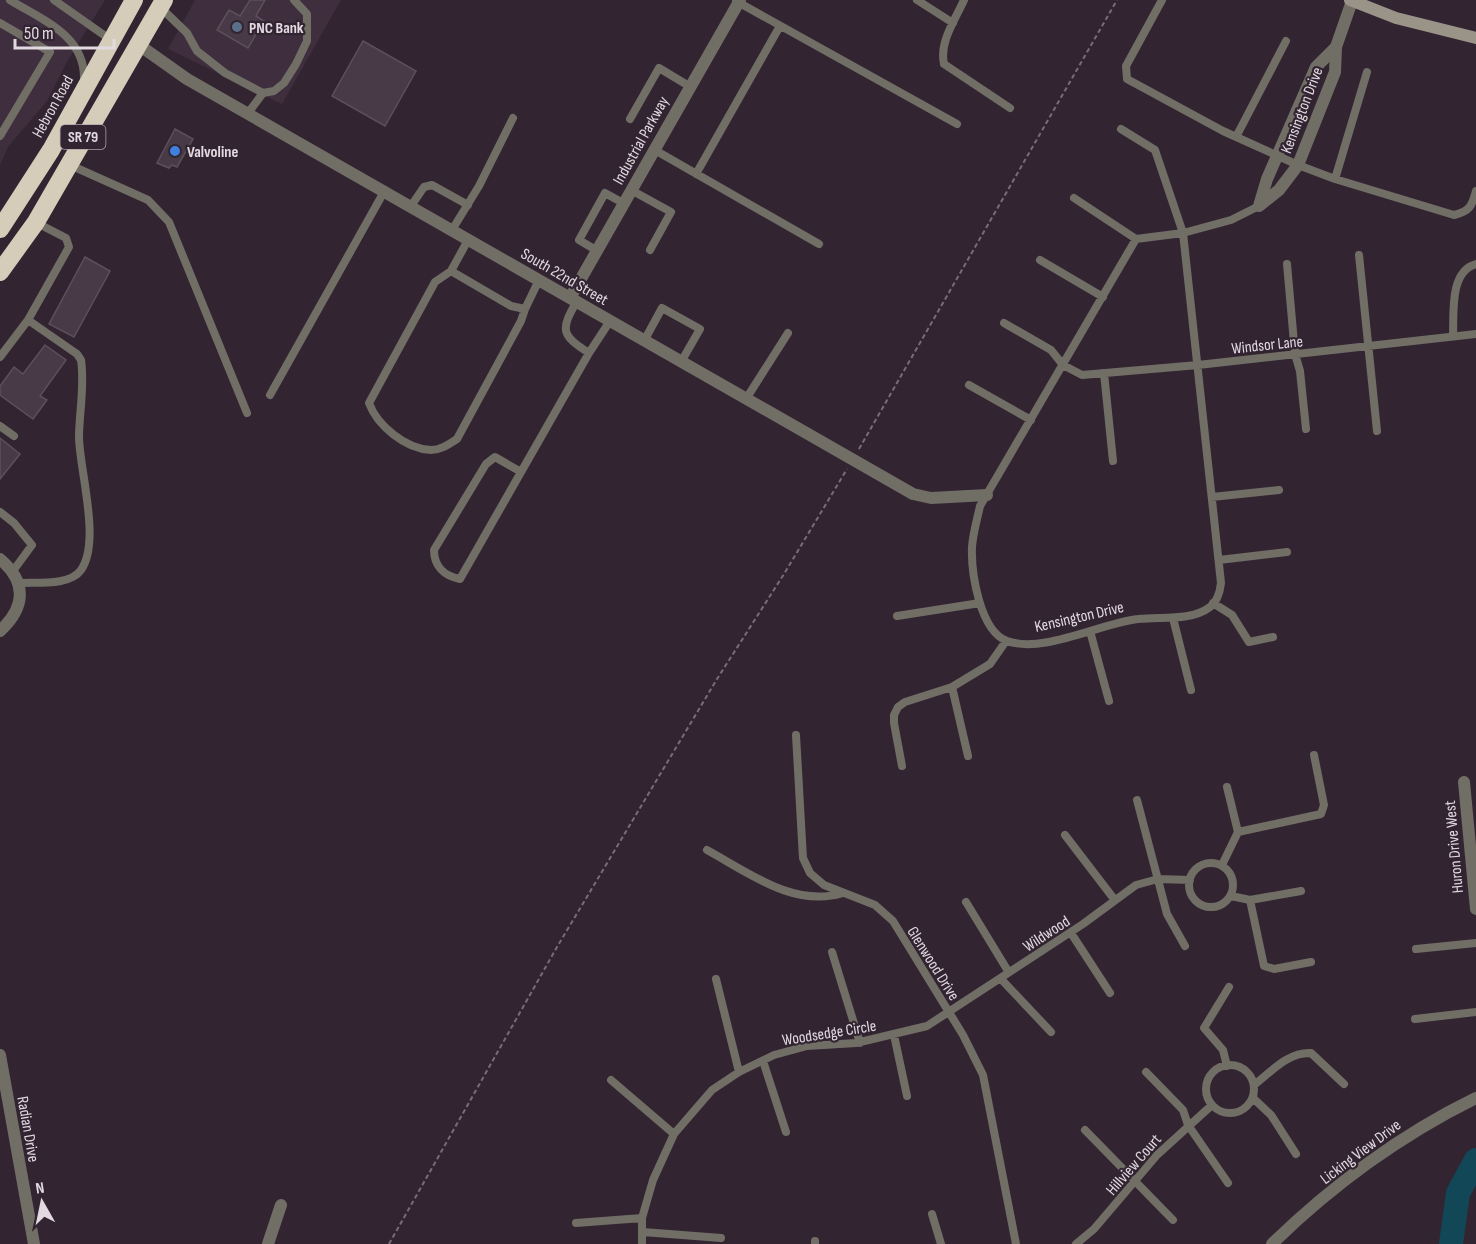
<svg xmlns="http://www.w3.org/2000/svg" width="1476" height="1244" font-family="'Sofia Sans Condensed',sans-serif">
	<rect width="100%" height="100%" fill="#322531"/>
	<!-- built -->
	<path fill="#3f2e3e" d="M0,0H105L68,60L47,101L8,147L0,165Z
		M195,0H341L282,104L168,49Z"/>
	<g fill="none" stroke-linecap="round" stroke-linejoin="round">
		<!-- river -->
		<path stroke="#124757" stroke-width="24" d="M1451,1244L1458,1193L1476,1160"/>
	</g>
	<!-- building -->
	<path fill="#483b47" stroke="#5d4f5c" stroke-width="1.5" d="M250,0H265L256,16L264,21L248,48L217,30L229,10L240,16Z
		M363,41L416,71L385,126L332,96Z
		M175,129L193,139L177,167L172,165L169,168L157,163Z
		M85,257L110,271L74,337L49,324Z
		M45,345L66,360L40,396L47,400L33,419L0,395V386L14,367L23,374Z
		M0,438L20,454L0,479Z"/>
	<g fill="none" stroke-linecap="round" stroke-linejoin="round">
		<!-- path -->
		<path stroke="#786d77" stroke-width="2" stroke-dasharray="4.5 3" stroke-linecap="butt" d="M859,449L1117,0
			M389,1244L557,947L717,679L784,574L847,469"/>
		<!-- lane -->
		<path stroke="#716e66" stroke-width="8" d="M10,0C42,20 85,35 84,79
			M54,0L111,40
			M917,0L953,23
			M964,0C955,20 939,42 944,64L1010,108
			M1162,0L1126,66L1127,79L1223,131L1298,165L1335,179L1454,215C1470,211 1472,206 1476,191
			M736,1L957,124
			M160,7L187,33L197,51L225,73L263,93L274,91L284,83L296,64L307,41V14L294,0
			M0,23L50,52L0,136
			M248,113L263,93
			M630,119L659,68L689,86
			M1121,129L1155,150L1183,233L1136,239L980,506C977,520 973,533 972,547C971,573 980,631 1007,641C1043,654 1101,623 1138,619C1160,616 1190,622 1210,607C1218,601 1220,592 1221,583L1183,233L1231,220L1259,206
			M1236,137L1286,41
			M653,149L819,244
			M70,165L148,200L169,222L247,413
			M696,174L780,26
			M1335,179L1367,72
			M631,190L671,212L650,250
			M1074,198L1136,239
			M411,206L424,187L432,185L468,205
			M452,230L479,186L513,118
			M468,240L451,271L435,282L369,403C377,425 405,449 431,450C441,450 449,444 457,439L521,321L525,309
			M596,250L579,240L605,193L623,203
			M1359,255L1377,431
			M1040,260L1103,297
			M1287,264L1295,354L1300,371L1306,429
			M451,271L511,306L525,309L539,280
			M577,301C560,330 561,335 589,353L610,321
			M1004,323L1051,350L1063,365L1082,375L1198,365L1476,334
			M1453,336C1454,315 1449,271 1476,264
			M644,341L662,308L700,329L681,362
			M0,357L28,320L69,247L66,238L37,223
			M1104,373L1113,461
			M969,385L1031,420
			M270,395L385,190
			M746,399L788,333
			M0,426L14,436
			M521,472L495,457L486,464L434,550C434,566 444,576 460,579L589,353
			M1212,497L1279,490
			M0,512L14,523L32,545L13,571
			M1219,560L1287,552
			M20,583C37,582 70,586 81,570C101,542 80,472 79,438C79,413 85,386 81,360L77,354L28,320
			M1213,603L1232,615L1249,642L1273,637
			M897,616L980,603
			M1173,618L1191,690
			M1090,631L1109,701
			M952,687L968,756
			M796,735L803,858L810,873L824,885L875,905L893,921L963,1035L983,1075L1016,1244
			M902,766L894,723V715L898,707L905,702L952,687L990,664L1006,641
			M1137,800L1167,914L1185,946
			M1238,832L1321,814L1324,805L1314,755
			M1065,835L1114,899
			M707,850C749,873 794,908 843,893
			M1189 885a22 22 0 1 1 44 0a22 22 0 1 1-44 0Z
			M1222,865L1238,832L1227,787
			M1231,896L1250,900L1301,891
			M1250,900L1264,966L1274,969L1311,962
			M966,902L1008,971
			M1071,933L1110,993
			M1416,949L1476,943
			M832,952L860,1043
			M716,979L739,1072
			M1001,979L1051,1032
			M1415,1019L1476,1012
			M894,1035L907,1096
			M763,1061L786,1132
			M1206 1089a24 24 0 1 1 48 0a24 24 0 1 1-48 0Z
			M1227,1066L1223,1050L1204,1028L1229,987
			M1146,1072L1183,1110L1188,1125L1228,1183
			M611,1080L674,1134
			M1254,1085C1272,1071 1288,1052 1311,1053L1344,1084
			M1253,1098L1271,1115L1296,1154
			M1085,1130L1173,1220
			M932,1214L941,1244
			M576,1223L642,1218
			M643,1232L721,1238
			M815,1241V1244
			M642,1244V1218L653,1180L674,1134L712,1090L739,1072L774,1055L807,1046L856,1043L927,1026L1083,924L1136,885L1158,879L1190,880
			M1076,1244L1094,1229L1157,1155L1212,1105"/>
		<!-- street -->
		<path stroke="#716e66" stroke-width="12" d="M139,45L187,79L913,494L931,498L987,495
			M1259,206L1279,190L1298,165L1335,72L1336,47L1352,1
			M1259,206L1267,179L1316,67L1336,47
			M570,298L740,0
			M0,559C27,582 26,607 0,631
			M1464,782L1476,909
			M0,1055L34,1244
			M268,1244L281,1205
			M1272,1244C1331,1186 1402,1134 1476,1098"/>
		<!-- secondary -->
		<path stroke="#9a9488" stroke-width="12" d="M1350,0L1396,18L1476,38"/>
		<!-- highway -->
		<path stroke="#d5cdb9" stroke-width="18" d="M0,229L51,150L134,0
			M0,272L36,222L164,0"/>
	</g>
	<!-- markers -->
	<circle fill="#5c6f8a" stroke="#322531" stroke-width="2" cx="237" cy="27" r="6"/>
	<circle fill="#3f7fe0" stroke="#322531" stroke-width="2" cx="175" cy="151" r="6"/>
	<g text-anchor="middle" stroke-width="4.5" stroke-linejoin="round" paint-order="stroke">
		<!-- shield labels -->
		<rect fill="#322531" stroke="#ada3ac" stroke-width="1.5" x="60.5" y="125" width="45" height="24" rx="4.5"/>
		<g font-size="15" font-weight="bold" fill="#e2d9e1">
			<text x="83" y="142">SR 79</text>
		</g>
		<!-- poi labels -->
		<g font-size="16" font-weight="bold" fill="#e2d9e1" stroke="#322531" text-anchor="start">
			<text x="249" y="33">PNC Bank</text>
			<text x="187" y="157">Valvoline</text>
		</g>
		<!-- street labels -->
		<g font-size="16" fill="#e2d9e1" stroke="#322531">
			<text transform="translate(52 106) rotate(-61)" y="6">Hebron Road</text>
			<text transform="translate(1301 110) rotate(-69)" y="6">Kensington Drive</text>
			<text transform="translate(640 140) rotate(-61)" y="6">Industrial Parkway</text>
			<text transform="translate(565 276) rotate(30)" y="6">South 22nd Street</text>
			<text transform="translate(1267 344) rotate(-6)" y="6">Windsor Lane</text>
			<text transform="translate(1079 616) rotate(-13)" y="6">Kensington Drive</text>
			<text transform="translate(1453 847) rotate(-95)" y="6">Huron Drive West</text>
			<text transform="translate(1046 933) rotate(-33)" y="6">Wildwood</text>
			<text transform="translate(934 963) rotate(58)" y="6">Glenwood Drive</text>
			<text transform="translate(829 1032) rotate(-9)" y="6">Woodsedge Circle</text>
			<text transform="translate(29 1129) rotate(80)" y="6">Radian Drive</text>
			<text transform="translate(1360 1151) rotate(-37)" y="6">Licking View Drive</text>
			<text transform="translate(1133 1164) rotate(-49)" y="6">Hillview Court</text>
		</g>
	</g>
	<!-- north arrow -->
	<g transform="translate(42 1202) rotate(351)" stroke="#322531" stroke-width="4.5" paint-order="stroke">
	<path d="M0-4.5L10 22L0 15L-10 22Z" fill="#e2d9e1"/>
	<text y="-9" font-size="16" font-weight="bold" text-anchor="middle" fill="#e2d9e1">N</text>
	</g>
	<!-- scale -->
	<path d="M15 39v9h99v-9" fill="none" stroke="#e2d9e1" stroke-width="3"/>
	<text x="24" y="39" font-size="18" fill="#e2d9e1" stroke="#322531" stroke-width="4.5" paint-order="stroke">50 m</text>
</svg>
